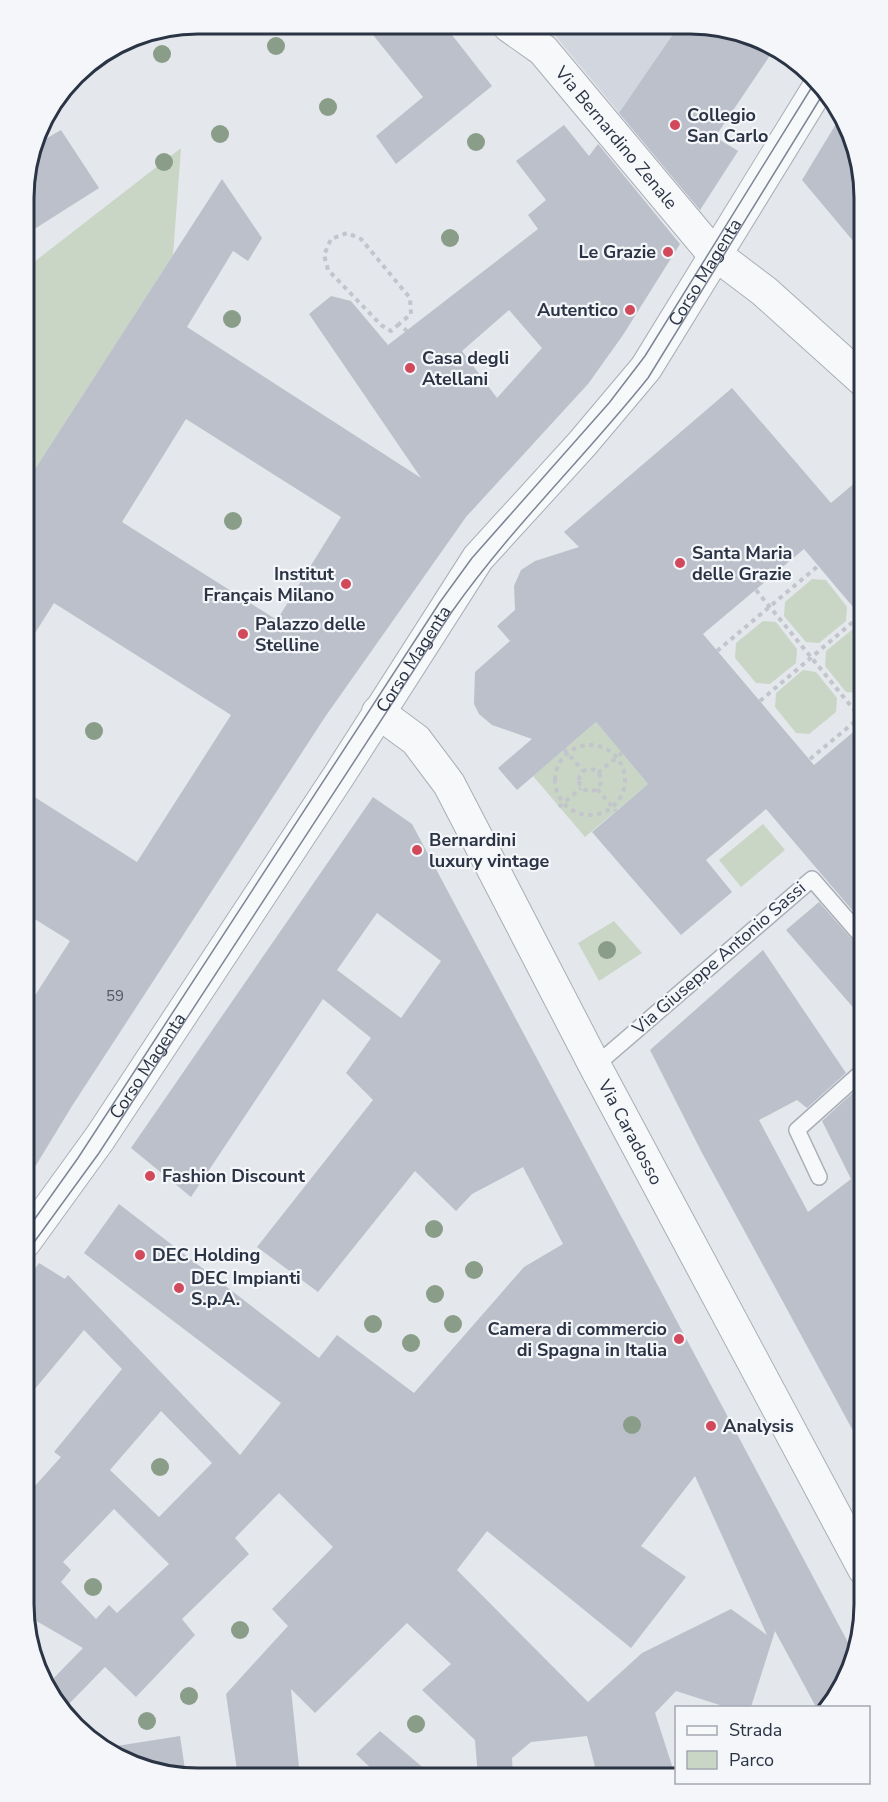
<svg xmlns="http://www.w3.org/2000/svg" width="888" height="1802" font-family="'Nunito Sans',sans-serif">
	<rect width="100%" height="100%" fill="#e4e7ec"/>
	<!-- built -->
	<path fill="#d2d6de" d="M547,26L723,27L773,51L715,137L738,151L700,210Z"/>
	<!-- green -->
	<path fill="#c9d6c5" d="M181,148L173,255L35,469L25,463V269Z
		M812,579L826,580L847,607L846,621L819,643L806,642L784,616L785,602Z
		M763,621L776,622L797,649L796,663L770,684L756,683L735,658L736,643Z
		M853,629L864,630V689L859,693L846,692L825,666L826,651Z
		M803,670L816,672L837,698L836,712L809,734L796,733L775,707L776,693Z
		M596,722L648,784L585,837L533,776Z
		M763,824L785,850L741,887L719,860Z
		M614,921L642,953L599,981L578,943Z"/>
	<!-- building -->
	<path fill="#bbc0ca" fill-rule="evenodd" d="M365,25L445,26L492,86L396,164L376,136L423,97Z
		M678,27H723L773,51L715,137L738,151L700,210L619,113Z
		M839,119L855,143L864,198V254L802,180Z
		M564,125L589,156L598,144L680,244L623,335L588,384L466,517L325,717L72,1106L24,1185L25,1011L70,941L25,913V791L137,862L231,715L54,603L25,649V463L35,469L222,179L262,238L248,261L233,251L187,327L421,478L309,314L331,296L351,301L388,345L538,229L528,215L546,200L516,161ZM509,310L542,348L497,398L462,351ZM186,419L341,517L277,620L122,522Z
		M61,130L99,188L25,235V176L35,145Z
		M732,388L831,503L864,475V620L804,549L703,634L814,765L864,723V924L766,809L706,860L732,892L681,935L592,832L648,784L596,722L517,790L498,768L532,739L492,725L479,714L474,704L475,672L510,641L497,626L515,610L514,586L521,570L535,561L579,547L564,532Z
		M373,797L412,824L851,1648L829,1707H816L775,1631L751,1707H726L676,1691L655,1713L676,1778H598L587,1736L531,1742L512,1758L513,1777H478L475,1740L422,1690L451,1664L407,1623L315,1713L291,1689L300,1777H238L226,1694L288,1626L272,1609L333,1547L279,1493L235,1538L249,1554L182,1619L195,1635L136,1697L105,1667L65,1708L49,1683L83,1648L26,1615L24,1498L61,1457L54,1452L122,1369L84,1330L24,1402V1284L39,1263L65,1279L68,1275L240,1455L281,1403L84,1253L119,1204L319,1358L337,1335L414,1393L524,1267L563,1244L523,1167L472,1194L456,1211L415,1171L318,1292L257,1247L373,1100L346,1073L371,1038L323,999L191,1197L131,1148ZM377,913L441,961L401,1018L337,970ZM161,1411L212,1463L159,1517L110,1470ZM695,1476L767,1635L731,1609L642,1653L588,1702L457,1570L487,1531L631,1648L686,1577L641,1546ZM114,1509L169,1564L117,1613L109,1605L96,1619L61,1582L71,1570L63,1562Z
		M819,902L857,945L864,949V1020L786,930Z
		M763,950L846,1073L807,1108L797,1100L759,1120L808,1212L851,1179L822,1121L856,1090L864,1101V1451L701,1151L650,1050Z
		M380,1731L434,1777H380L356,1754Z
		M180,1736L186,1776H175L110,1747Z"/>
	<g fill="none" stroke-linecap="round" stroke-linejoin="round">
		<!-- lane casing -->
		<g stroke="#a9aeb7" stroke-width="18">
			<path id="lane" d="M595,1066L812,879L864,939
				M819,1177L797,1130L864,1070"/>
		</g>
		<!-- street casing -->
		<g stroke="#a9aeb7" stroke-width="34">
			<g id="street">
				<path id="s1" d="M509,26L543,50L711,251L764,291L864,381"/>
				<path id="s2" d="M378,712L416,740L449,784L595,1066L864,1569"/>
				<path id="s3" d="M24,1243L100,1138L338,777L478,558L582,444L646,368L818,88"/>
			</g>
		</g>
		<!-- path -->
		<path stroke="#c2c5cb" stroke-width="4" stroke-dasharray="4.5 4.5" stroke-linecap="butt" d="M399,324L391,331L381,325L328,270L324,255L331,239L347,233L361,239L410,298L411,314L399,324L407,331
			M756,590L860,717
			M717,651L818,566
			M760,701L860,616
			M555 780a35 35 0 1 1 70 0a35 35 0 1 1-70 0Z
			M564,749L583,771
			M810,759L864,714
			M579 780a11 11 0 1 1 22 0a11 11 0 1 1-22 0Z
			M598,773L622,753
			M597,789L616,811
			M559,807L581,788"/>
		<!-- lane -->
		<use href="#lane" stroke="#f7f8fa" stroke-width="15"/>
		<!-- street -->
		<use href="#street" stroke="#f7f8fa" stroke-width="32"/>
		<!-- tram -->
		<path stroke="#7d8696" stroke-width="1.5" d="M24,1234L78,1158L440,602L472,558L609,403L645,356L815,82
			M24,1256L99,1153L451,613C510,529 584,458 648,378L823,94"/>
	</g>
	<!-- trees -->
	<g fill="#899d89">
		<circle cx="276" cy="46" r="9"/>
		<circle cx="162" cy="54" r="9"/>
		<circle cx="328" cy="107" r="9"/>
		<circle cx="220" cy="134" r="9"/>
		<circle cx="476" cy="142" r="9"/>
		<circle cx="164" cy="162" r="9"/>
		<circle cx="450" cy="238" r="9"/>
		<circle cx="232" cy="319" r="9"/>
		<circle cx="233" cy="521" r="9"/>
		<circle cx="94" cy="731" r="9"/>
		<circle cx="607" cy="950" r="9"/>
		<circle cx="434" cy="1229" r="9"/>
		<circle cx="474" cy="1270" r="9"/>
		<circle cx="435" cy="1294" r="9"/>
		<circle cx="373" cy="1324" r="9"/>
		<circle cx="453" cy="1324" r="9"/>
		<circle cx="411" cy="1343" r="9"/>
		<circle cx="632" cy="1425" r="9"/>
		<circle cx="160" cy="1467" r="9"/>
		<circle cx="93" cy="1587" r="9"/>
		<circle cx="240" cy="1630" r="9"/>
		<circle cx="189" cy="1696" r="9"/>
		<circle cx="147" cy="1721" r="9"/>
		<circle cx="416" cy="1724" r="9"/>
	</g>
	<!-- markers -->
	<g fill="#d1495b" stroke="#f4f6f9" stroke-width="2">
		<circle cx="675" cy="125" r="6"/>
		<circle cx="668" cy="252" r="6"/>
		<circle cx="630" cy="310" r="6"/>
		<circle cx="410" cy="368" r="6"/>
		<circle cx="680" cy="563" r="6"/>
		<circle cx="346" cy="584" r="6"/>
		<circle cx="243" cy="634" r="6"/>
		<circle cx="417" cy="850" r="6"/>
		<circle cx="150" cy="1176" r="6"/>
		<circle cx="140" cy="1255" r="6"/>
		<circle cx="179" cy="1288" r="6"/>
		<circle cx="679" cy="1339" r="6"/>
		<circle cx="711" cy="1426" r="6"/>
	</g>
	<g text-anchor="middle" stroke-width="4.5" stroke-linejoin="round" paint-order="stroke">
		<!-- number labels -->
		<g font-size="15" fill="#4f5766">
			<text x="115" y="1001">59</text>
		</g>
		<!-- poi labels -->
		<g font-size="18" font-weight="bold" fill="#2b3445" stroke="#f4f6f9" text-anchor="start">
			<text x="687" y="121">Collegio<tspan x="687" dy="21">San Carlo</tspan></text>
			<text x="656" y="258" text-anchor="end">Le Grazie</text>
			<text x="618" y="316" text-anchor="end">Autentico</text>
			<text x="422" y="364">Casa degli<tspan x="422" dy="21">Atellani</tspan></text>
			<text x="692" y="559">Santa Maria<tspan x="692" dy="21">delle Grazie</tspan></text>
			<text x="334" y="580" text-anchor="end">Institut<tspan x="334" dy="21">Français Milano</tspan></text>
			<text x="255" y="630">Palazzo delle<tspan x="255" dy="21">Stelline</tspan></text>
			<text x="429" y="846">Bernardini<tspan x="429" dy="21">luxury vintage</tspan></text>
			<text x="162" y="1182">Fashion Discount</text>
			<text x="152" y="1261">DEC Holding</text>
			<text x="191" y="1284">DEC Impianti<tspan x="191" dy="21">S.p.A.</tspan></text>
			<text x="667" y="1335" text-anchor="end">Camera di commercio<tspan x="667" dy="21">di Spagna in Italia</tspan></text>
			<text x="723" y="1432">Analysis</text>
		</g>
		<!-- street labels -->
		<g font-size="18" fill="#2b3445" stroke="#f4f6f9">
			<text dy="6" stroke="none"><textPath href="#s1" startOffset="156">Via Bernardino Zenale</textPath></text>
			<text dy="6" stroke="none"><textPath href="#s3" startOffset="1188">Corso Magenta</textPath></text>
			<text dy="6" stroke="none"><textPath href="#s3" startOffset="702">Corso Magenta</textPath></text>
			<text transform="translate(719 958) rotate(-41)" y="6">Via Giuseppe Antonio Sassi</text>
			<text dy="6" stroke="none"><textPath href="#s3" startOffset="216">Corso Magenta</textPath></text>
			<text dy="6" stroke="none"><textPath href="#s2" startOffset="495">Via Caradosso</textPath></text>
		</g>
	</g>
	<!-- crop -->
	<path d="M0 0H888V1802H0ZM198 34H690A164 164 0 0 1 854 198V1604A164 164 0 0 1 690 1768H198A164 164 0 0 1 34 1604V198A164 164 0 0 1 198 34Z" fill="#f4f6f9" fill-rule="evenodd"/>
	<path fill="none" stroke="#2b3445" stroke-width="3" d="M198 34H690A164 164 0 0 1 854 198V1604A164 164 0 0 1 690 1768H198A164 164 0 0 1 34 1604V198A164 164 0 0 1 198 34Z"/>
	<!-- legend -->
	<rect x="675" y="1706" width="195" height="78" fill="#f4f6f9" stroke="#a4a8b1" stroke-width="1.5"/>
	<rect x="687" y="1726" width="30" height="9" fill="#f7f8fa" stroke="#a4a8b1" stroke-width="1.5"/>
	<text x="729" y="1736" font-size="18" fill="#2b3445">Strada</text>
	<rect x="687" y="1751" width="30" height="18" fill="#c9d6c5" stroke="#a4a8b1" stroke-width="1.5"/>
	<text x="729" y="1766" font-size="18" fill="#2b3445">Parco</text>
</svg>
